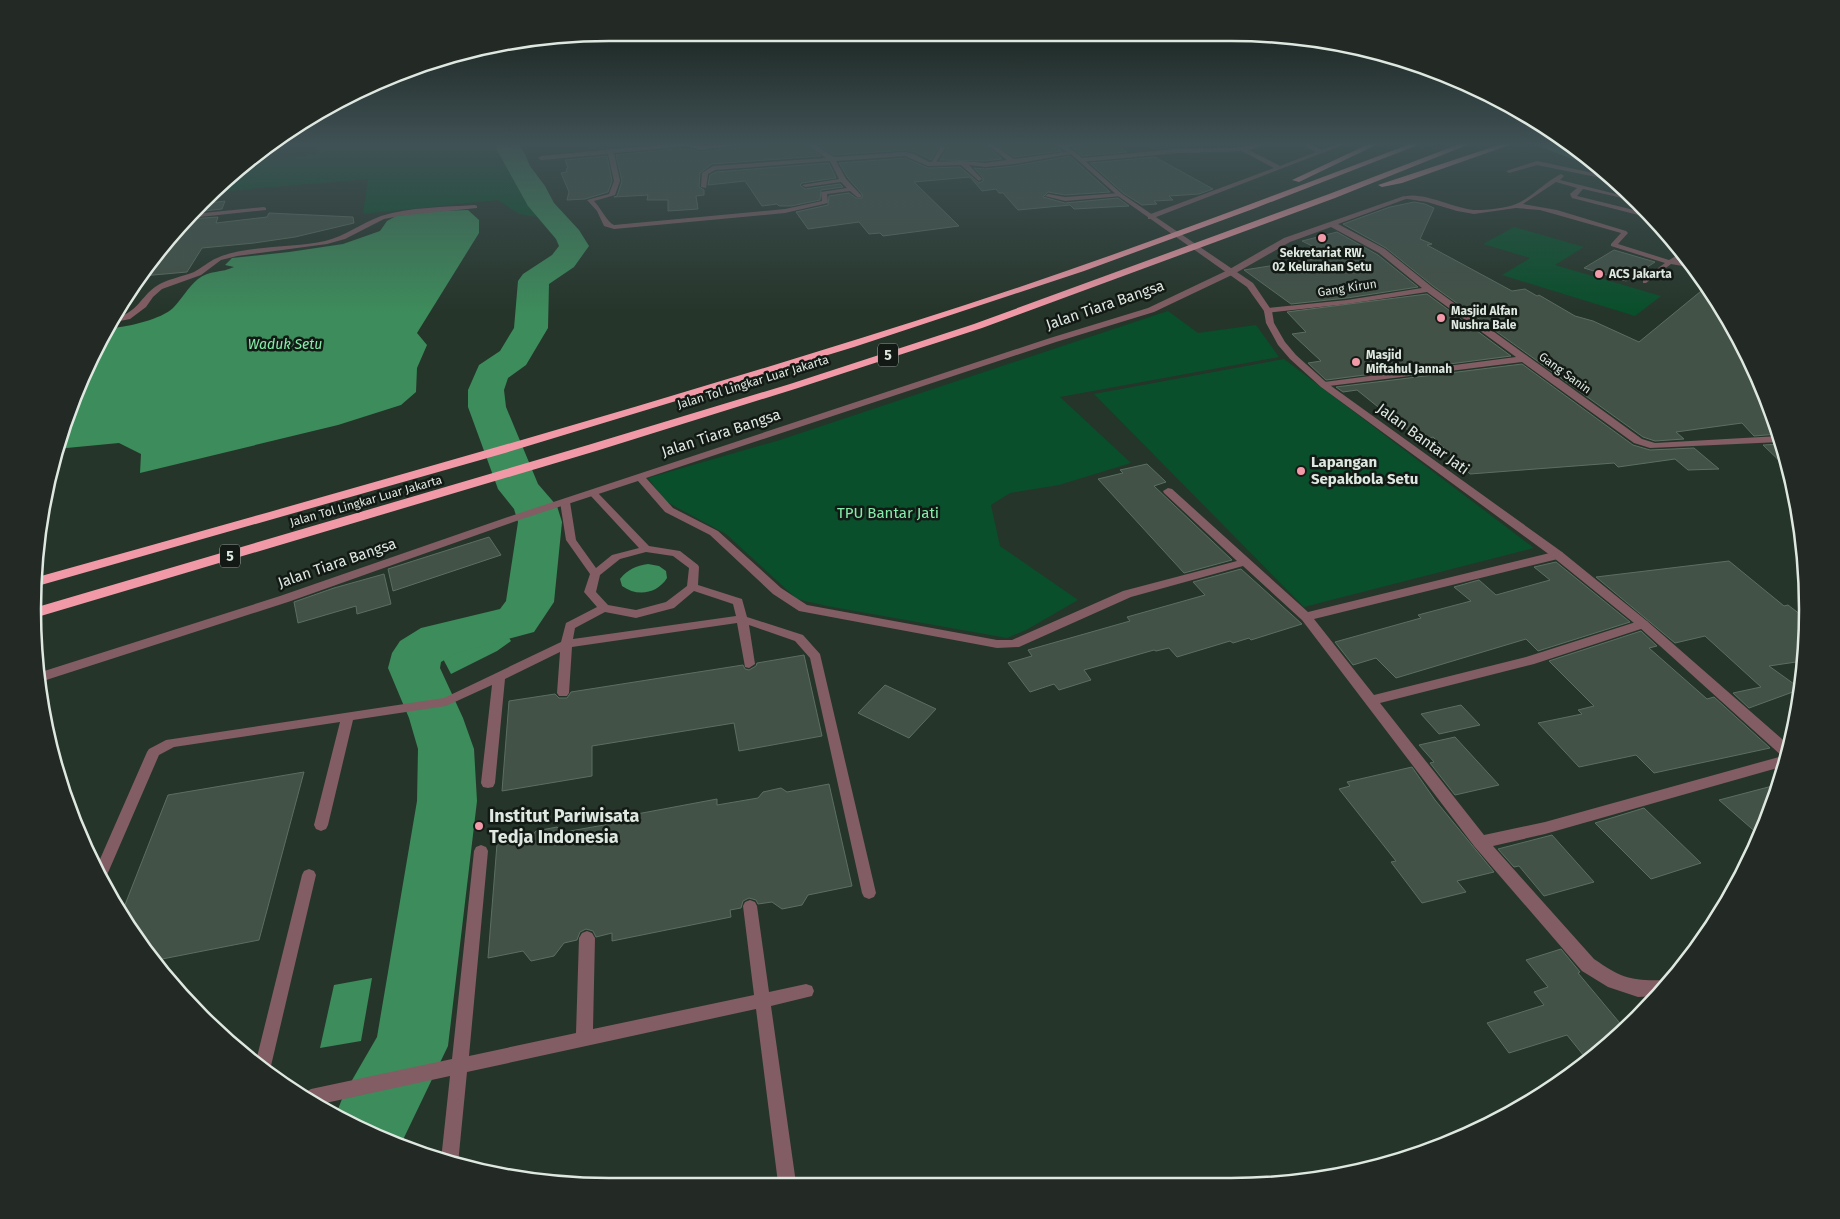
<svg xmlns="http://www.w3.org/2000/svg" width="1840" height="1219" font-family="'Fira Sans',sans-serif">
	<rect width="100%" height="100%" fill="#25352a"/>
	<!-- green -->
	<path fill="#094f2b" d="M323,143H493L537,217L519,214L498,200L363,214L368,179L213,192L229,176L247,162L316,155Z
		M1514,227L1584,247L1555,265L1661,296L1635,316L1502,275L1530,258L1483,244Z
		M1168,311L1198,333L1256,325L1279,357L1060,397L1131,463L1059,485L1010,493L991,505L1000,546L1078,600L1026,630L1007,638L827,606L797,599L726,534L665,501L648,478L780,440Z
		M1284,359L1534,548L1304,607L1094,394Z"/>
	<!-- water -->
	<path fill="#3d8c5b" d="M1531,143H1561L1604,171Z
		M468,210L479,220V233L417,333L427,345L417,368L416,392L401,405L338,425L140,473L141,454L119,443L56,449L76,389L112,328C127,327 162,319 173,308C182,299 188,287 198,279C209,270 222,273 234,267L225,265L232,258L289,252L343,244L380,231L387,221L396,216L437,211Z
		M648,564L659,566L666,571L667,578C657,594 637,597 622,586L620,579C628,569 636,566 648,564Z
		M506,633L511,641L497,651L451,674L441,655Z
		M372,978L361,1041L320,1048L334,985Z"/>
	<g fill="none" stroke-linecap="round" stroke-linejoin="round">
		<!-- river -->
		<path fill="#3d8c5b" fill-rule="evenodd" d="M493,143H517L524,152L530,166L545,186L554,203L579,230L589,246L574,267L549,284L548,328L526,365L508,378L504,390L506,407L538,484L557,506L562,522L554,602L534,632L456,653L441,662L440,668L463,718L474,749L477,801L448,1046L400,1146L355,1127L336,1114L344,1094L377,1037L417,801L418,749L409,718L388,668L392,653L400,641L421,628L500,609L506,601L518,522L514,509L498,489L468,407V390L479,365L500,351L514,328L518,281L523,274L552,255L559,246L556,239L528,206Z"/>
	</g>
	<!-- building -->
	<path fill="#425247" stroke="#5c6e61" d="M760,143H803L821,156L712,164L700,173L699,187L704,190V195L696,196L698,209L668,211V200H647L648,195L614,197L617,196L622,181L616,155L675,149H689L700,152L758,145Z
		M815,143H983L1002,159L985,161L940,160L948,148L946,145L941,144L931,160L915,152L905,150L834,155Z
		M994,143H1051L1062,151L1014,157Z
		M1091,143H1113L1127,152L1082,156L1072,148L1089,145Z
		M607,156L612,181L608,192L585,199L567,200L569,192L561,173L567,172L566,169L568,168L565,160Z
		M1070,156L1110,192L1065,195L1048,192L1043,197L1065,203L1118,198L1129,206L1074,209L1070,205L1018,210L1003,193H999L996,189L982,191L970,177L914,182L959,226L883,236L880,233L869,234L859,222L808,229L796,212L828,205L829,196L849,193L856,198H862V194L848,178L839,163L905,158L928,168L960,167L979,183L983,181V178L974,168L985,169L1014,166Z
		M1155,157L1213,189L1199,194L1169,196L1173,200L1154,201L1157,204L1142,205L1123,193L1090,163Z
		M829,163L836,178L802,183L800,185L805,189L840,184L843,187L821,190L820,200L791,206H779L777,204L762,206L745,181L708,185L710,175L716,172Z
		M225,201L222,209L195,212L203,204Z
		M1414,202L1425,204L1434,208L1420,239L1432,244L1427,245L1512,291L1525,289L1537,296L1539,295L1575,316L1593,321L1639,342L1706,287L1748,355L1778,434L1754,436L1742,423L1676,432L1684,439L1655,441L1643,437L1433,286L1386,248L1343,224L1390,207Z
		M269,213L353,217L354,223L295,237L254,243L202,248L187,272L142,276L152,258L189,219L218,217L216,223L267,217Z
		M1337,232L1378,255L1418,287L1347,298L1291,304L1244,270L1314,259L1301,252L1305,251L1302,250L1314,247L1302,241Z
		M1614,250L1655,262L1626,281L1584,268Z
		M1427,294L1511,356L1326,380L1308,363L1321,361L1292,334L1306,332L1287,312Z
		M1522,364L1633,445L1650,450L1694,448L1719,469L1688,470L1675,459L1618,467L1614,463L1470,474L1433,437L1422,440L1398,423L1357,390L1343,392L1336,387Z
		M1782,444L1788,460L1790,471L1763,445Z
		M1147,464L1166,482L1154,486L1232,560L1184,573L1098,479L1123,473L1120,470Z
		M489,537L501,555L393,591L388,569Z
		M1729,561L1784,606L1788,605L1805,618L1803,661L1769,666L1801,689L1749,708L1733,693L1761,687L1705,636L1675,643L1596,577Z
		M1556,562L1630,622L1538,651L1526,639L1396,678L1376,658L1353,665L1335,642L1421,618L1418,615L1471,601L1454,587L1479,580L1496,595L1550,580L1534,567Z
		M1241,569L1302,624L1251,640L1249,638L1233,643L1230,641L1177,657L1169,648L1156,651L1154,650L1084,670L1091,680L1059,690L1054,684L1030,692L1008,663L1032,656L1028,650L1130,621L1127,617L1205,595L1193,582Z
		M384,574L391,604L357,614L356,606L298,623L294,602L334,588Z
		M1641,631L1657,646L1649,648L1707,699L1714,697L1770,748L1654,773L1636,755L1579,767L1538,723L1582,714L1578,710L1594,706L1549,661Z
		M804,655L822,736L739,751L734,723L592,746V776L502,791L509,701L555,694L559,698H567L571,692L743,665L745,669L749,670L756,666L757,663Z
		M885,685L936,709L909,738L858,713Z
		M1461,705L1480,725L1439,734L1421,714Z
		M1455,737L1499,785L1455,795L1430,763L1434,762L1419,745Z
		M1412,767L1435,800L1494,872L1457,881L1466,892L1422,903L1391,862L1396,861L1339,789L1350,786L1347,782Z
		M304,772L259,940L152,961L121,915L168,795Z
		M829,784L852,886L808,895L802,905L782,909L772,902L758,904L756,900L749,898L743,901L741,908L730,910L731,917L612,941V933L596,937L593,931L586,929L580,932L577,940L564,943L554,956L531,961L523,951L488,958L497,844L529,839L536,831L557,827L564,832L610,824V819L717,799V805L758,798L763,792L781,788L787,792Z
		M1780,784L1777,795L1759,835L1719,800Z
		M1644,808L1701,863L1651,879L1595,823Z
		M1552,835L1594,882L1544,896L1519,866L1514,867L1498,849Z
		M1561,949L1580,972L1578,973L1624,1028L1598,1052L1584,1056L1567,1035L1509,1053L1487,1023L1544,1005L1534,992L1548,987L1526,960Z"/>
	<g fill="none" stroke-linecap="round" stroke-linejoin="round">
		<!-- service -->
		<path fill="#825d63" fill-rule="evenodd" d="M941,146L946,147L934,165H930Z
			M1537,161L1612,177L1616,181L1537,165L1509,173L1506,171Z
			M1561,174L1564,176L1560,180L1632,198L1635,201L1583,189L1577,196L1646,213L1650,218L1572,198L1570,194L1577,188L1556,182L1523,204L1557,210L1626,231L1628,233L1618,244L1669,260L1683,252L1686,256L1677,261L1692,264L1694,268L1671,264L1646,283H1643V279L1665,263L1611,246V244L1621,233L1540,210L1516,208L1474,214L1457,211L1427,202L1401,198C1418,188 1456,210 1477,210C1487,210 1506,208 1516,204C1530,199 1546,181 1561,174Z
			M475,205L477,206V208L399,216L384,219L345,239L327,244L237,256L221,260L201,275L162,289L153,297L146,307L130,319L115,322L118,317C137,312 141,297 155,287C166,279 182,277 194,272C202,268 209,261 217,258C245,245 294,248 325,241C346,236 361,223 381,216C410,207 444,207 475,205Z
			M264,207L266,208V210L190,218L193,214Z
			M593,490L596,491L649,546L680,551L698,565L699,567L698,585L742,599L747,617L803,635L820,654L876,893L874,897L869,899L864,897L862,893L810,658L795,641L749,625L755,664L749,668L745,667L737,623L572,647L569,693L567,696H559L557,693L560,652L505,679L495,783L493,787L488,788L483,787L481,783L492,685L446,706L353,720L328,825L326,829L321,831L316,829L314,825L340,722L174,747L159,755L107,875L102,880L97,866L147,752L149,749L166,740L444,698L561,642L566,623L597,607L584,592L590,574L566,540L560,502L561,500H569L570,502L576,540L596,568L612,555L639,548L590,495L588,493ZM646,552L673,556L689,568L687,586L666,602L636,610L608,605L596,592L600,575L620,559ZM694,591L733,604L736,616L573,639L575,628L605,612L636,618L674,608Z
			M481,845L486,847L488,851L469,1056L576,1033L579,938L582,933L587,931L592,933L595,938L593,1029L754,995L743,906L745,902L750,900L755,902L757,906L769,992L806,984L812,986L814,991L812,996L771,1006L796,1183H778L756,1009L467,1072L458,1164L441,1160L450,1076L321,1104L304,1093L311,1089L452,1059L474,851L476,847Z
			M309,869L314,871L316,875L270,1070L256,1061L302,875L304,871Z"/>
		<!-- minor -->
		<path fill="#825d63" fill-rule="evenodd" d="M681,143L700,146L758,143L700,150L686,146L614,153L620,181L615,195L594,201C601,208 607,222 614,225L785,209L822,201L821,192L847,188L841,182L805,187L802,185L839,179L830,161L715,170L708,174L706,188L701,187L702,173L713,166L826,158L805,143H812L834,157L905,152L914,154L929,162L963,161L985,163L1007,160L985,143H991L1014,159L1073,151L1076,153L1014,164L985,167L969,165L982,179L979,181L961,165L928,166L905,156L836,161L846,179L861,195V197H857L850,191L827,194L828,203L785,213L614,229L604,226L597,211L587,200L609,194L614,181L608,154L541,160L538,158L541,156Z
			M1075,143H1089L1063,148L1060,146Z
			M1263,143H1271L1249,150L1280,166L1316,152L1300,143H1307L1322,150L1340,143H1348L1151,219H1148V215L1274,168L1242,151L1177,153L1081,162L1078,160L1081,158L1177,149L1235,148Z
			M1120,193L1122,194V196L1065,201L1045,196L1048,194L1065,197Z
			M1404,196L1407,198L1406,199L1338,224L1385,249L1432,287L1642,439L1655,443L1779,436L1781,442L1650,448L1634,443L1522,362L1321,387V383L1324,382L1516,357L1427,292L1347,304L1265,313L1264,311L1268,308L1347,300L1422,288L1379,253L1331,227L1290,242L1234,274L1154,312L1056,342L646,478L673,508L718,531L781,588L807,605L997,640H1012L1123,591L1237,561L1164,493L1163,491L1168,488L1172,489L1308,612L1558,551L1562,552L1564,555L1562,558L1314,619L1374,695L1526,657L1639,621H1647L1649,624L1647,627L1534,664L1380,703L1484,835L1545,822L1786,755L1784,766L1545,834L1493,846L1594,959C1623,979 1632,981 1666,980L1670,982L1657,996L1638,997L1608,987L1582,971L1474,846L1302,620L1243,566L1131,597L1019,647L997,648L799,611L773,594L710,535L665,512L638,481L519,520L288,602L40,682L38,673L280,596L511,516L1050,338L1148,308L1228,270L1284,238Z"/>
		<!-- tertiary -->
		<path fill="#825d63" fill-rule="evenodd" d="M1053,143H1060L1075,152L1122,194L1253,283L1272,311L1274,323L1285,342L1296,355L1327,383L1562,552L1647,621L1789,745L1786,757L1782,756L1639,627L1554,558L1321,387L1290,359L1278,345L1266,323L1264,311L1247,287L1118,196L1071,154Z"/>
		<!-- motorway -->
		<path fill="#f299a7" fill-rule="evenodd" d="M1371,143H1380L1299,182L1292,180Z
			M1413,143H1423L1253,209L1084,271L854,347L505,453L34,587V578C344,491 655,405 962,306C1114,257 1264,199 1413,143Z
			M1462,143H1472L1335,198L982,328L798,388L596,451L34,618V608L588,445L790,384L974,324L1329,194Z
			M1505,143H1515L1402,183L1382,187L1378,185Z"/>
	</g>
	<!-- sky -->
	<linearGradient id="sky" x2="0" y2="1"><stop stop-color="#141d17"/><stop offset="0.46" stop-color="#405155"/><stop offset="1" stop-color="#405155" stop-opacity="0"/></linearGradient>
	<rect width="1840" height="313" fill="url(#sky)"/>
	<!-- markers -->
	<g fill="#f39aa8" stroke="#131a15" stroke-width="2">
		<circle cx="1322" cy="238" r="5"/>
		<circle cx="1599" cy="274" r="5"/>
		<circle cx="1441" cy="318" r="5"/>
		<circle cx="1356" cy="362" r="5"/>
		<circle cx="1301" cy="471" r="5"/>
		<circle cx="479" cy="826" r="5"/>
	</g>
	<g text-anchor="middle" stroke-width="5" stroke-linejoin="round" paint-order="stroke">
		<!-- far-poi labels -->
		<g font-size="12" font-weight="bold" fill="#dee8e1" stroke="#131a15" text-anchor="start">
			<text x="1322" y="257" text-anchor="middle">Sekretariat RW.<tspan x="1322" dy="14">02 Kelurahan Setu</tspan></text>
			<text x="1609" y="278">ACS Jakarta</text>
			<text x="1451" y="315">Masjid Alfan<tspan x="1451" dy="14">Nushra Bale</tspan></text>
			<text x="1366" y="359">Masjid<tspan x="1366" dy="14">Miftahul Jannah</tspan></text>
		</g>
		<!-- far-street labels -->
		<g font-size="12" fill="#dee8e1" stroke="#131a15">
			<text transform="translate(1347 288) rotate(-9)" y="4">Gang Kirun</text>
			<text transform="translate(1565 373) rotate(36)" y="4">Gang Sanin</text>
			<text transform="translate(753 382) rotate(-17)" y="4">Jalan Tol Lingkar Luar Jakarta</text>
			<text transform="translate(366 501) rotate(-16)" y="4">Jalan Tol Lingkar Luar Jakarta</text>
		</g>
		<!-- far-water labels -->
		<g font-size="14" font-style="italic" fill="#84eeaa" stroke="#131a15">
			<text x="285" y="349">Waduk Setu</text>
		</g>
		<!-- shield labels -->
		<g fill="#131a15" stroke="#a1aaa4" stroke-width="1">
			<rect x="878" y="343.5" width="20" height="23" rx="4"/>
			<rect x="220" y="544.5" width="20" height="23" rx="4"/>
		</g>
		<g font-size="14" font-weight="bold" fill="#dee8e1">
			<text x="888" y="360">5</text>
			<text x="230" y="561">5</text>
		</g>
		<!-- street labels -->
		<g font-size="15" fill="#dee8e1" stroke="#131a15">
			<text transform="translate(1105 305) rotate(-19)" y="5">Jalan Tiara Bangsa</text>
			<text transform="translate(721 433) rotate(-18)" y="5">Jalan Tiara Bangsa</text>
			<text transform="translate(1423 439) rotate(36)" y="5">Jalan Bantar Jati</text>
			<text transform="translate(337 563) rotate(-19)" y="5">Jalan Tiara Bangsa</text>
		</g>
		<!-- poi labels -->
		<g font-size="15" font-weight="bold" fill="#dee8e1" stroke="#131a15" text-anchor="start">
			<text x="1311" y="467">Lapangan<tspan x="1311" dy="17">Sepakbola Setu</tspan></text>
		</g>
		<!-- park labels -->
		<g font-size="15" fill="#83eda9" stroke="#131a15">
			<text x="888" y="518">TPU Bantar Jati</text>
		</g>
		<!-- near-poi labels -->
		<g font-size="18" font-weight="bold" fill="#dee8e1" stroke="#131a15" text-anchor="start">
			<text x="489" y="822">Institut Pariwisata<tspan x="489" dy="21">Tedja Indonesia</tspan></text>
		</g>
	</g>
	<!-- crop -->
	<path d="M0 0H1840V1219H0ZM609 41H1231A568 568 0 0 1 1799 609V610A568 568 0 0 1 1231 1178H609A568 568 0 0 1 41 610V609A568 568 0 0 1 609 41Z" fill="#232a25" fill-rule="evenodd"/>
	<path fill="none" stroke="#dee8e1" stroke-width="2.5" d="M609 41H1231A568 568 0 0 1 1799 609V610A568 568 0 0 1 1231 1178H609A568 568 0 0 1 41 610V609A568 568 0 0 1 609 41Z"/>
</svg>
